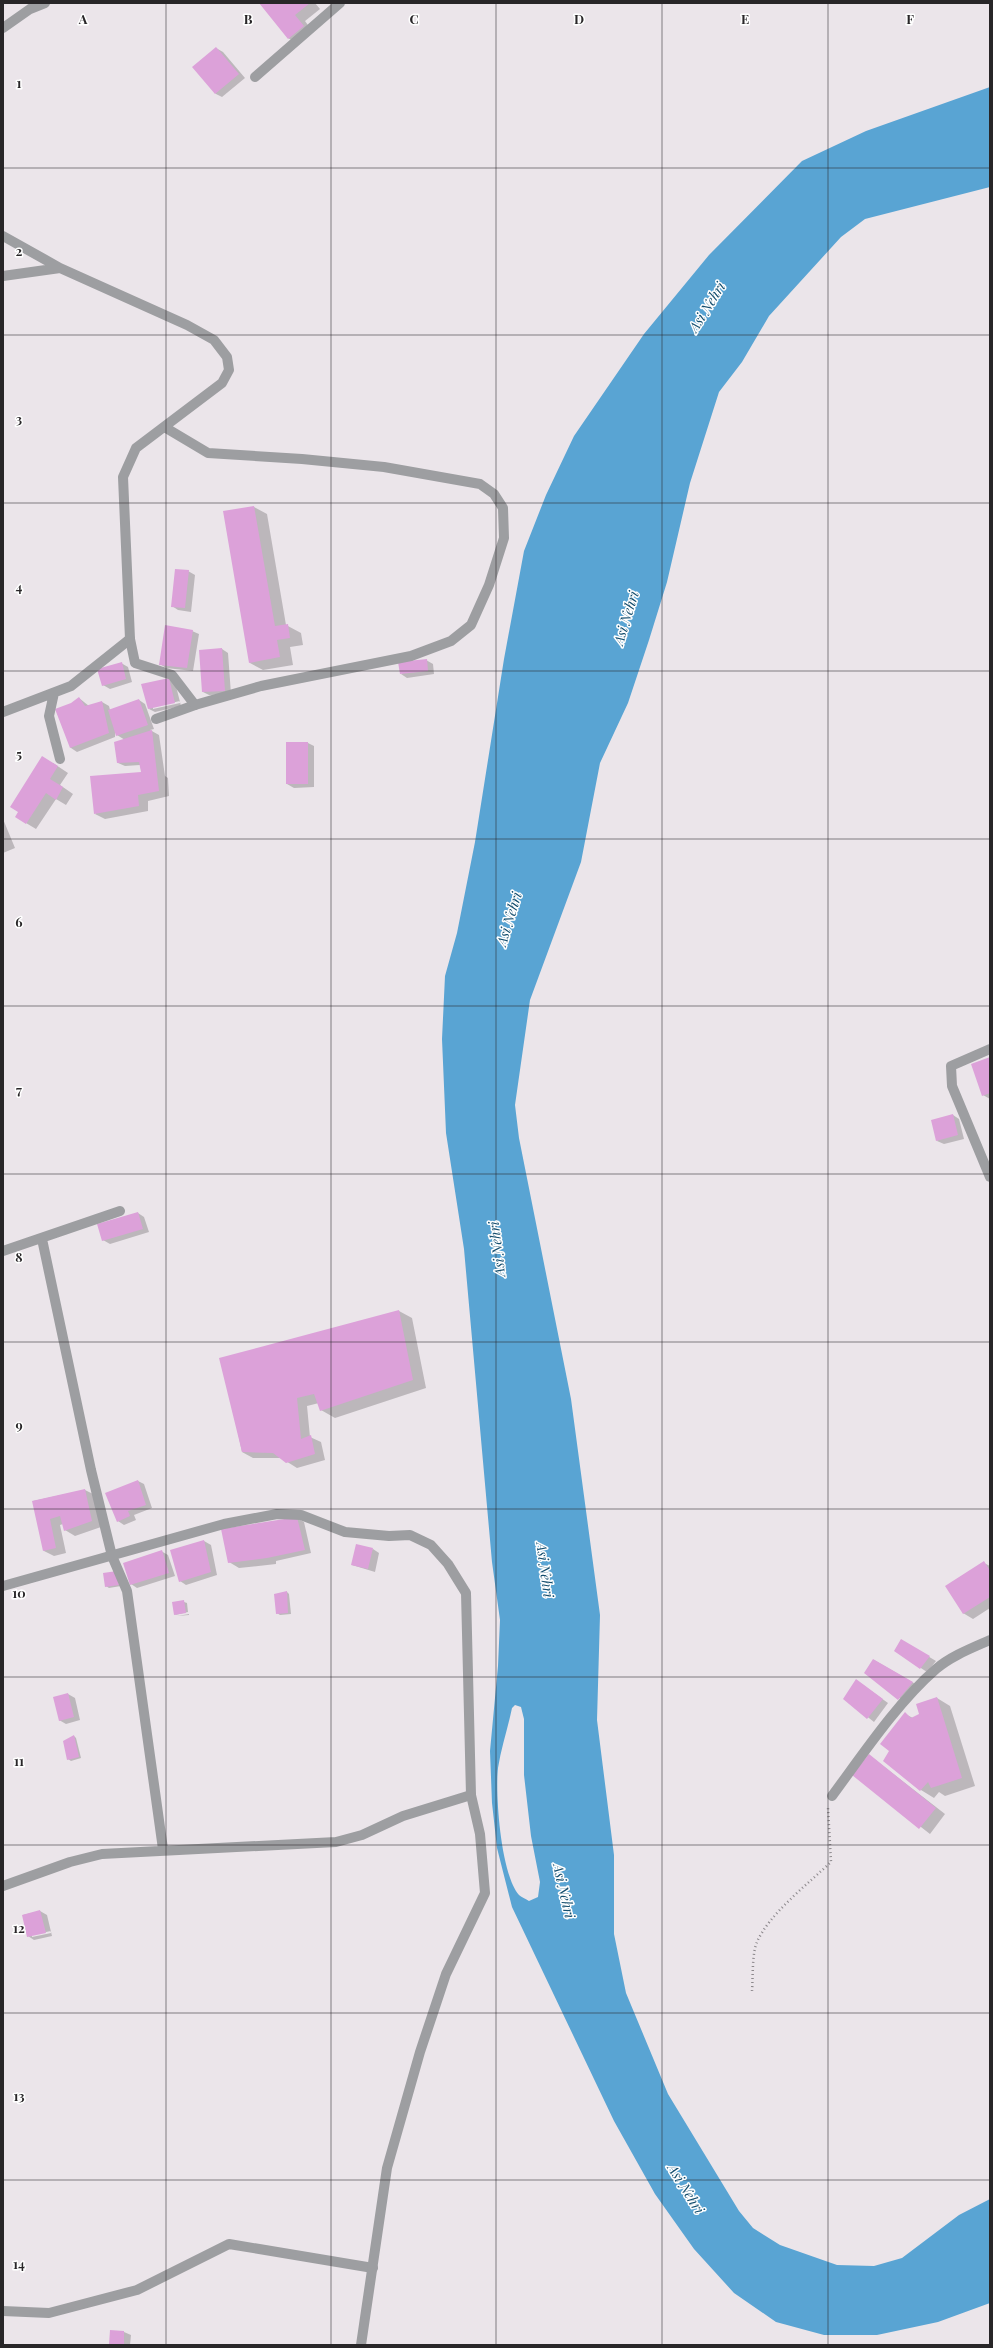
<svg xmlns="http://www.w3.org/2000/svg" width="993" height="2348" font-family="'Playfair Display',serif">
	<rect width="100%" height="100%" fill="#ebe5ea"/>
	<!-- water -->
	<path fill="#59a4d3" fill-rule="evenodd" d="M990,87V187L865,219L841,237L769,316L742,362L719,392L690,483L667,582L649,640L628,703L600,763L581,862L530,1000L515,1105L519,1138L571,1399L600,1615L597,1720L614,1855V1934L626,1993L668,2094L739,2211L753,2228L780,2245L837,2265L874,2266L902,2258L959,2215L990,2199V2303L938,2322L877,2335H824L776,2322L734,2293L694,2249L655,2194L614,2121L512,1907L497,1848L492,1803L490,1751L498,1666L500,1620L492,1562L464,1249L446,1133L442,1039L445,976L457,933L475,842L504,659L524,551L546,495L574,436L644,334L709,255L802,161L866,131ZM515,1705L521,1707L524,1719V1775L531,1836L540,1882L538,1897L529,1901C526,1899 521,1897 519,1895C501,1875 495,1795 498,1768C501,1748 508,1728 512,1708Z"/>
	<!-- shadow -->
	<path fill="#0003" fill-rule="evenodd" d="M260,3H315L320,9L305,21L313,32L298,44L288,38Z
		M216,48L223,52L245,78L222,97L216,94L194,67Z
		M254,507L267,514L286,625L301,633L303,645L290,647L293,665L263,670L250,663Z
		M188,571L195,575L191,612L178,610L172,606Z
		M192,631L199,634L193,671L166,668L160,664Z
		M222,649L228,653L231,694L209,695L203,692Z
		M426,660L433,664L434,674L407,678L401,674Z
		M121,663L128,667L132,682L110,689L103,685Z
		M169,679L175,682L181,706L155,712L149,709ZM180,701V703L153,709V707Z
		M79,698L89,706L102,702L109,706L110,710L139,700L145,704L154,729L150,730L159,735L165,776L168,778L169,796L148,801V811L105,819L95,814L142,773L140,765L125,766L118,763L125,740L117,735L115,729V737L77,752L71,748L56,710L72,704Z
		M308,743L314,746V787L294,788L287,784Z
		M53,763L68,773L60,785L73,794L66,805L56,799L36,829L26,823Z
		M3,819L15,848L3,853Z
		M990,1058V1099L983,1095Z
		M953,1115L959,1119L964,1139L944,1144L937,1141Z
		M138,1213L144,1217L149,1232L110,1244L103,1240Z
		M399,1311L412,1318L426,1388L335,1418L321,1410L319,1403L307,1406L310,1437L321,1442L325,1460L297,1468L281,1458H253L242,1452L234,1414Z
		M138,1481L144,1484L152,1508L134,1515L136,1520L124,1525L118,1521Z
		M85,1490L95,1495L101,1527L75,1536L65,1530L63,1524L60,1525L66,1553L54,1556L44,1551L33,1501Z
		M297,1518L304,1522L311,1553L276,1561V1564L239,1568L229,1562Z
		M204,1541L211,1545L217,1575L186,1585L180,1581Z
		M373,1549L379,1553L375,1572L352,1565Z
		M161,1551L168,1555L175,1576L137,1588L131,1584Z
		M984,1563L990,1566V1608L973,1619L963,1613Z
		M104,1574L121,1586L109,1588L106,1586Z
		M287,1592L289,1594L291,1614L280,1615L277,1613Z
		M184,1602L187,1603L188,1612L175,1615Z
		M189,1614V1615L177,1616Z
		M901,1640L936,1661L927,1672L895,1651Z
		M874,1660L919,1686L906,1703L865,1673Z
		M863,1685L888,1703L874,1722L845,1699Z
		M68,1694L75,1698L80,1720L66,1724L59,1720Z
		M937,1698L950,1706L975,1786L945,1796L939,1792L934,1798L921,1790L890,1750L905,1714L913,1718L921,1714Z
		M74,1736L76,1738L81,1758L71,1761L68,1759Z
		M869,1755L945,1814L930,1834L854,1775Z
		M40,1911L47,1915L52,1936L34,1940L28,1936L23,1915ZM51,1931V1933L32,1937V1935Z
		M111,2331L124,2332L131,2335L130,2345H110Z"/>
	<!-- building -->
	<path fill="#dca1d9" d="M259,3H310L295,15L304,26L288,39Z
		M216,47L239,74L215,94L192,67Z
		M254,506L275,626L288,624L290,638L277,640L280,657L249,663L223,511Z
		M175,569L189,570L185,608L171,607Z
		M165,625L193,630L187,668L159,665Z
		M222,648L225,691L202,692L199,650Z
		M427,659L428,671L400,674L398,662Z
		M122,662L126,679L102,686L97,669Z
		M169,678L175,703L148,709L141,684Z
		M79,697L85,706L102,701L109,733L70,748L55,709L71,703Z
		M139,699L148,725L116,736L108,710Z
		M152,730L159,791L138,795L139,806L94,814L90,776L141,772L139,762L117,763L114,742Z
		M286,742H308V784H286Z
		M42,756L58,766L50,779L63,787L56,800L46,793L26,824L15,817L18,812L10,807Z
		M990,1057V1093L982,1096L971,1064Z
		M953,1114L958,1135L936,1141L931,1120Z
		M138,1212L143,1229L102,1241L97,1224Z
		M399,1310L413,1380L320,1411L314,1394L297,1398L301,1439L311,1435L315,1454L286,1463L273,1453L242,1452L219,1358Z
		M138,1480L146,1505L128,1511L130,1516L117,1522L105,1493Z
		M85,1489L92,1521L64,1531L60,1516L50,1519L56,1548L43,1551L32,1501Z
		M297,1517L305,1550L267,1558L228,1563L221,1529Z
		M204,1540L211,1572L179,1582L170,1550Z
		M356,1544L373,1548L368,1569L351,1565Z
		M162,1550L169,1573L130,1585L123,1563Z
		M984,1561L990,1571V1597L963,1614L945,1586Z
		M117,1571L119,1585L105,1587L103,1573Z
		M287,1591L288,1613L276,1614L274,1594Z
		M184,1600L186,1613L174,1615L172,1602Z
		M901,1639L930,1656L920,1669L894,1651Z
		M873,1659L913,1682L898,1700L864,1673Z
		M856,1679L883,1699L867,1719L843,1699Z
		M68,1693L74,1717L59,1721L53,1697Z
		M937,1697L962,1778L931,1788L928,1782L920,1791L883,1761L889,1751L880,1744L905,1712L911,1718L919,1714L916,1704Z
		M74,1735L79,1757L67,1760L63,1741Z
		M869,1754L936,1808L919,1829L852,1775Z
		M40,1910L46,1933L27,1937L22,1915Z
		M110,2330L124,2331V2345H109Z"/>
	<g fill="none" stroke-linecap="round" stroke-linejoin="round">
		<!-- path -->
		<path stroke="#8c888c" stroke-width="2.5" stroke-dasharray="1 3" stroke-linecap="butt" d="M752,1991C753,1977 752,1953 757,1942C769,1914 809,1883 831,1862L828,1808"/>
		<!-- service -->
		<path stroke="#9d9ea1" stroke-width="10" d="M54,693L49,716L60,759
			M3,712L71,686L130,639
			M156,719L195,705
			M42,1239L91,1470L112,1556L127,1591L163,1849
			M3,1251L120,1211
			M3,1886L70,1862L102,1854L336,1842L362,1835L403,1816L471,1795
			M3,2311L49,2313L137,2290L229,2244L373,2268"/>
		<!-- minor -->
		<path stroke="#9d9ea1" stroke-width="10" d="M3,28L30,9L45,3
			M255,77L340,3
			M3,236L60,268L187,325L214,340L227,357L229,370L222,383L136,448L123,477L130,639L135,663L172,675L195,705L261,686L411,656L451,641L471,625L489,585L504,538L503,508L494,494L480,484L384,467L302,459L208,453L166,428
			M3,276L60,268
			M990,1177L952,1086L951,1066L990,1049
			M3,1586L224,1524L277,1514L301,1515L345,1532L389,1536L410,1535L431,1545L448,1564L466,1593L471,1795L480,1834L485,1893L446,1974L420,2052L387,2168L361,2345
			M832,1796C863,1754 897,1703 936,1669C951,1656 972,1648 990,1640"/>
	</g>
	<!-- grid -->
	<path fill="none" stroke="#282628" stroke-width="1" stroke-opacity="0.55" d="M166,3V2345M331,3V2345M496,3V2345M662,3V2345M828,3V2345M3,168H990M3,335H990M3,503H990M3,671H990M3,839H990M3,1006H990M3,1174H990M3,1342H990M3,1509H990M3,1677H990M3,1845H990M3,2013H990M3,2180H990"/>
	<g text-anchor="middle" stroke-width="3" stroke-linejoin="round" paint-order="stroke">
		<!-- water labels -->
		<g font-size="14" font-style="italic" fill="#144e6e" stroke="#fff">
			<text transform="translate(707 307) rotate(-58)" y="5">Asi Nehri</text>
			<text transform="translate(626 618) rotate(-73)" y="5">Asi Nehri</text>
			<text transform="translate(509 919) rotate(-73)" y="5">Asi Nehri</text>
			<text transform="translate(497 1249) rotate(-97)" y="5">Asi Nehri</text>
			<text transform="translate(545 1570) rotate(82)" y="5">Asi Nehri</text>
			<text transform="translate(564 1891) rotate(77)" y="5">Asi Nehri</text>
			<text transform="translate(686 2189) rotate(58)" y="5">Asi Nehri</text>
		</g>
	</g>
	<g font-size="13" text-anchor="middle" font-weight="bold" fill="#282628" stroke="#fff" stroke-width="3" stroke-linejoin="round" paint-order="stroke">
		<text x="83" y="24">A</text>
		<text x="248" y="24">B</text>
		<text x="414" y="24">C</text>
		<text x="579" y="24">D</text>
		<text x="745" y="24">E</text>
		<text x="910" y="24">F</text>
		<text x="19" y="88">1</text>
		<text x="19" y="256">2</text>
		<text x="19" y="424">3</text>
		<text x="19" y="592">4</text>
		<text x="19" y="759">5</text>
		<text x="19" y="927">6</text>
		<text x="19" y="1095">7</text>
		<text x="19" y="1262">8</text>
		<text x="19" y="1430">9</text>
		<text x="19" y="1598">10</text>
		<text x="19" y="1766">11</text>
		<text x="19" y="1933">12</text>
		<text x="19" y="2101">13</text>
		<text x="19" y="2269">14</text>
	</g>
	<!-- border -->
	<rect width="993" height="2348" fill="none" stroke="#282628" stroke-width="8"/>
</svg>
